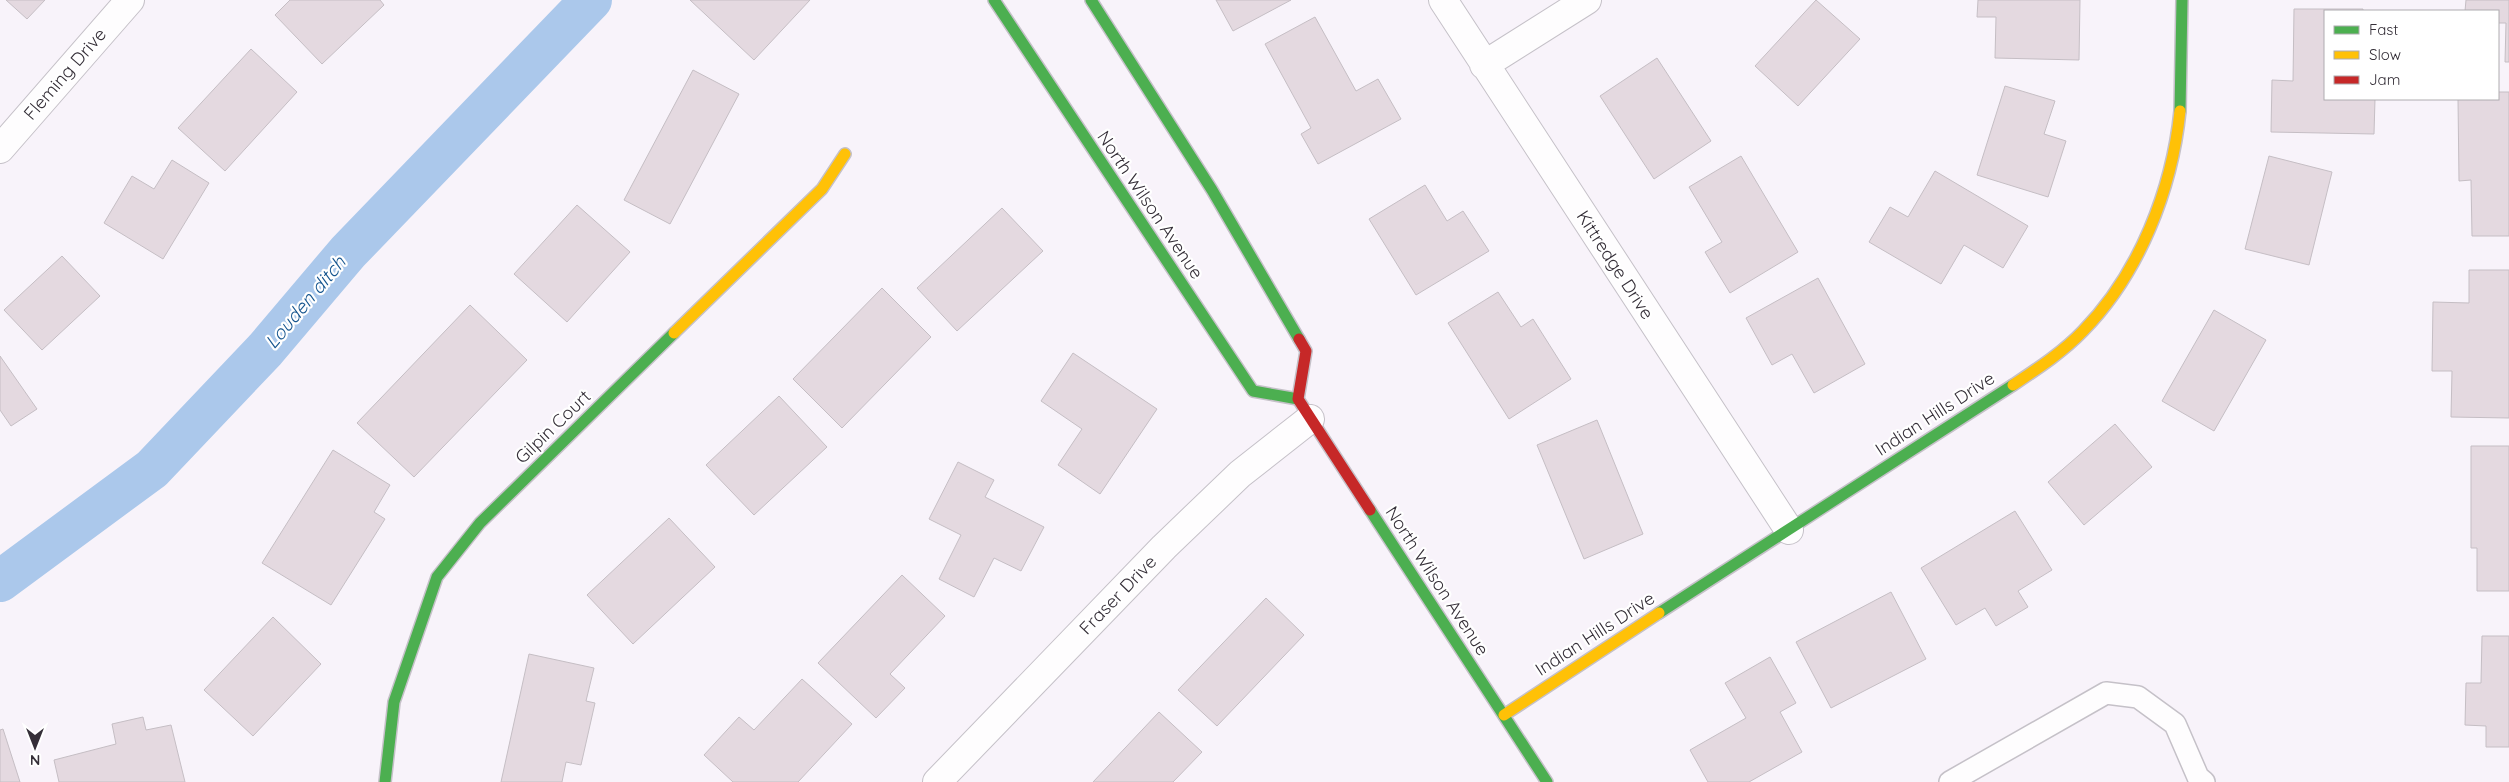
<svg xmlns="http://www.w3.org/2000/svg" width="2509" height="782" font-family="Quicksand,sans-serif">
	<rect width="100%" height="100%" fill="#f8f3fa"/>
	<g fill="none" stroke-linecap="round" stroke-linejoin="round">
		<!-- canal -->
		<path stroke="#abc8eb" stroke-width="42" d="M0,581L152,469L265,350L348,252L591,0"/>
	</g>
	<!-- building -->
	<path fill="#e4d9e0" stroke="#c5bec4" d="M6,0H45L27,19Z
		M290,0H380L384,5L322,64L275,15Z
		M690,0H810L754,60Z
		M1216,0H1291L1233,31Z
		M1816,0L1860,39L1798,106L1755,66Z
		M1978,0H2080L2079,60L1995,58L1996,17H1977Z
		M2466,0H2509V62H2505L2506,23H2498V11H2465Z
		M2294,9H2363V11H2325V99H2375L2374,134L2271,132L2272,80L2293,81Z
		M1315,17L1356,91L1378,79L1401,119L1318,164L1301,134L1311,128L1265,44Z
		M251,49L297,92L225,171L178,128Z
		M1657,58L1711,141L1654,179L1600,96Z
		M693,70L739,94L670,224L624,200Z
		M2005,86L2055,101L2044,134L2066,141L2048,197L1977,175Z
		M2498,92H2509V236H2472L2471,180L2459,181L2458,99H2498Z
		M1741,156L1798,252L1730,293L1705,252L1722,242L1689,187Z
		M2269,156L2332,172L2309,265L2245,249Z
		M172,160L209,183L163,259L104,223L132,176L154,189Z
		M1935,171L2028,226L2003,268L1964,245L1941,284L1869,242L1890,207L1908,217Z
		M1425,185L1447,221L1463,211L1489,251L1416,295L1369,219Z
		M577,205L630,252L567,322L514,274Z
		M1002,208L1043,251L957,331L917,288Z
		M62,256L100,296L42,350L4,310Z
		M2469,270H2509V418L2451,417L2452,371H2432L2433,302L2469,303Z
		M1818,278L1865,364L1814,393L1792,354L1772,365L1746,318Z
		M882,288L931,337L842,428L793,379Z
		M1498,292L1521,327L1533,319L1571,379L1509,419L1448,323Z
		M470,305L527,360L414,477L357,423Z
		M2214,310L2266,340L2214,431L2162,401Z
		M1073,353L1157,409L1100,494L1058,465L1082,429L1041,401Z
		M0,356L37,409L11,426L0,410Z
		M779,396L827,447L754,515L706,465Z
		M1597,420L1643,534L1584,559L1537,445Z
		M2115,424L2152,467L2084,525L2048,482Z
		M2471,446H2509V591H2477V548H2471Z
		M333,450L390,485L374,512L385,519L331,605L262,563Z
		M958,462L994,480L985,497L1044,527L1021,571L994,558L974,597L939,579L961,535L929,519Z
		M2015,511L2052,570L2018,591L2028,607L1996,626L1985,608L1956,625L1921,568Z
		M669,518L715,567L633,644L587,595Z
		M902,575L945,616L890,674L905,688L876,718L818,663Z
		M1891,592L1926,659L1831,708L1796,642Z
		M1266,598L1304,635L1217,726L1178,690Z
		M273,617L321,664L253,736L204,690Z
		M2482,636H2509V747H2486V726L2465,725L2466,683H2481Z
		M529,654L594,668L586,701L595,703L581,765L566,762L562,782H501Z
		M1770,657L1796,703L1780,712L1802,752L1749,782H1708L1690,750L1746,718L1725,683Z
		M802,679L852,724L798,782H733L704,755L739,717L754,730Z
		M1159,712L1202,752L1173,782H1093Z
		M143,717L146,730L171,725L185,782H59L54,760L116,744L112,724Z
		M3,729L20,782H0V730Z"/>
	<g fill="none" stroke-linecap="round" stroke-linejoin="round">
		<!-- lane casing -->
		<g stroke="#c5c1c8" stroke-width="24">
			<path id="lane" d="M1950,782L2106,693L2138,697L2175,724L2198,777L2204,782"/>
		</g>
		<!-- street casing -->
		<g stroke="#c5c1c8" stroke-width="30">
			<path id="street" d="M1443,0L1789,530
				M1484,65L1587,0
				M0,149L130,0
				M937,782L1164,547L1240,474L1310,419"/>
		</g>
		<!-- fast casing -->
		<g stroke="#c5c1c8" stroke-width="14">
			<path id="fast" d="M994,0L1253,391L1298,399
				M1091,0L1212,190L1299,339
				M2180,111L2182,0
				M1370,510L1547,782
				M1659,613L2013,385
				M385,782L394,702L437,577L480,523L674,333"/>
		</g>
		<!-- slow casing -->
		<g stroke="#c5c1c8" stroke-width="14">
			<path id="slow" d="M674,333L822,189L845,154
				M2013,385C2037,369 2063,352 2083,331C2139,274 2172,190 2180,111
				M1504,715L1659,613"/>
		</g>
		<!-- jam casing -->
		<g stroke="#c5c1c8" stroke-width="14">
			<path id="jam" d="M1299,339L1306,351L1298,399L1370,510"/>
		</g>
		<!-- lane -->
		<use href="#lane" stroke="#fefdfe" stroke-width="21"/>
		<!-- street -->
		<use href="#street" stroke="#fefdfe" stroke-width="28"/>
		<!-- fast -->
		<use href="#fast" stroke="#4caf50" stroke-width="11"/>
		<!-- slow -->
		<use href="#slow" stroke="#ffc107" stroke-width="11"/>
		<!-- jam -->
		<use href="#jam" stroke="#c62828" stroke-width="11"/>
	</g>
	<g text-anchor="middle" stroke-width="4.5" stroke-linejoin="round" paint-order="stroke">
		<!-- street labels -->
		<g font-size="18" fill="#352f38" stroke="#fff">
			<text transform="translate(65 74) rotate(-49)" y="6">Fleming Drive</text>
			<text transform="translate(1150 205) rotate(56)" y="6">North Wilson Avenue</text>
			<text transform="translate(1615 265) rotate(57)" y="6">Kittredge Drive</text>
			<text transform="translate(1935 414) rotate(-33)" y="6">Indian Hills Drive</text>
			<text transform="translate(553 427) rotate(-44)" y="6">Gilpin Court</text>
			<text transform="translate(1437 581) rotate(57)" y="6">North Wilson Avenue</text>
			<text transform="translate(1118 595) rotate(-46)" y="6">Fraser Drive</text>
			<text transform="translate(1595 634) rotate(-33)" y="6">Indian Hills Drive</text>
		</g>
		<!-- water labels -->
		<g font-size="19" font-style="italic" fill="#17568f" stroke="#fff">
			<text transform="translate(305 302) rotate(-50)" y="7">Louden ditch</text>
		</g>
	</g>
	<!-- legend -->
	<rect x="2324" y="10" width="175" height="90" fill="#ffffff" stroke="#aeacaf"/>
	<rect x="2334" y="26" width="25" height="8" fill="#4caf50" stroke="#aeacaf"/>
	<text x="2369" y="35" font-size="15" fill="#352f38">Fast</text>
	<rect x="2334" y="51" width="25" height="8" fill="#ffc107" stroke="#aeacaf"/>
	<text x="2369" y="60" font-size="15" fill="#352f38">Slow</text>
	<rect x="2334" y="76" width="25" height="8" fill="#c62828" stroke="#aeacaf"/>
	<text x="2369" y="85" font-size="15" fill="#352f38">Jam</text>
	<!-- north arrow -->
	<g transform="translate(35 747) rotate(180)" stroke="#ffffff" stroke-width="4" paint-order="stroke">
	<path d="M0-4L9 19L0 12L-9 19Z" fill="#352f38"/>
	<text y="-8" font-size="14" font-weight="bold" text-anchor="middle" fill="#352f38">N</text>
	</g>
</svg>
